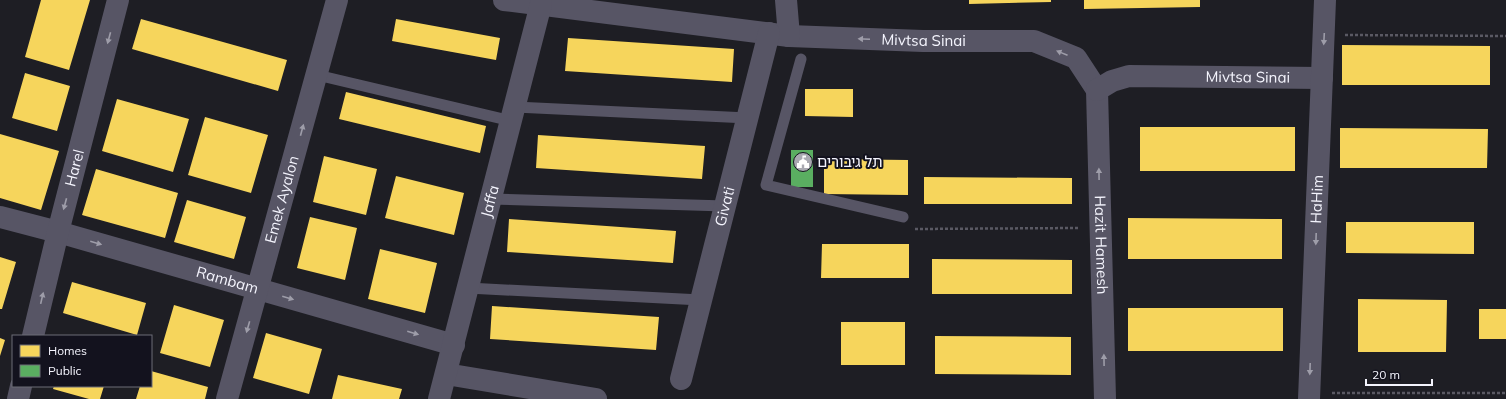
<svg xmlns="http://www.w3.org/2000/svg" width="1506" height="399" font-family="Mulish,'Noto Sans Hebrew',sans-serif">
	<rect width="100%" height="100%" fill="#1e1e24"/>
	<!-- homes -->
	<path fill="#f6d55c" d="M41,0H90L69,70L25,57Z
		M969,0H1051V2L969,4Z
		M1084,0H1200V7L1084,9Z
		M141,19L287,60L278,91L132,49Z
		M396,19L500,38L496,60L392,41Z
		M568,38L734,49L732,82L565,71Z
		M1342,45L1490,46V85H1342Z
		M25,73L70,86L57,131L12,118Z
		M805,89H853V117L805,116Z
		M346,92L486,126L480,153L339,119Z
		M117,99L189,119L173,172L102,151Z
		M205,117L268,135L251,193L188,175Z
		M1140,127H1295V171H1140Z
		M1340,128L1488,129L1487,168H1340Z
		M0,134L59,151L41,210L0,198Z
		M538,135L705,146L702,179L536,168Z
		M324,156L377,169L366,215L313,202Z
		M824,159L908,160V195L824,194Z
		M96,169L178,193L165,238L82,215Z
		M396,176L464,193L454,235L385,218Z
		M924,177L1072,178V204H924Z
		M187,200L246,217L234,259L174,242Z
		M310,217L357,228L345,280L297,268Z
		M1128,218L1282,219V259H1128Z
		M509,219L676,231L673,263L507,252Z
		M1346,222H1474V254L1346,253Z
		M822,244H909V278H821Z
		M380,249L437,263L425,313L368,299Z
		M0,257L16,262L2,309H0Z
		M932,259L1072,260V294H932Z
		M72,282L146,303L137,335L63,313Z
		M1358,299L1447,300L1446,352H1358Z
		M174,305L224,320L210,367L160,353Z
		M492,306L659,317L656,350L490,339Z
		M1128,308H1283V351H1128Z
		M1479,309H1506V339H1479Z
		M841,322H905V365H841Z
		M266,333L322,349L309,394L253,378Z
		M935,336L1071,337V375L935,374Z
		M0,338L5,340L0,356Z
		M151,371L208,387L205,399H136L140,386H151Z
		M338,375L402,389L399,399H332Z
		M54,386H104L100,399H89L53,389Z"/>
	<!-- public -->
	<path fill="#5aae61" d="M791,150H813V187H791Z"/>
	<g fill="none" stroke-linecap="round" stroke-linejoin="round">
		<!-- path -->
		<path stroke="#5a5963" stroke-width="2.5" stroke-dasharray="3 2" stroke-linecap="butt" d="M1345,35L1506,36
			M915,229L1078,228
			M1332,393H1506"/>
		<!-- lane -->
		<path stroke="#575565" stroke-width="11" d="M801,59L766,185L903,217
			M317,75L511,121
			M515,107L748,118
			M491,199L725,206
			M468,288L701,300"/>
		<!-- street -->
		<g stroke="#575565" stroke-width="22">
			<path id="s1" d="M504,0L789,36L923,41H1034L1076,58L1097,90"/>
			<path d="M786,0L789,36"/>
			<path id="s2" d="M1097,90L1105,399"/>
			<path id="s3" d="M1097,90L1112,81L1129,76L1322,78"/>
			<path id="s4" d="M0,217L58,232L454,345"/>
			<path id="s5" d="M33,336L58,232L118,0"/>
			<path d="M446,374L596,399"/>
			<path id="s6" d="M681,379L769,33"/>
			<path d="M18,399L21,386"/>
			<path id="s7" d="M227,399L337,0"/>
			<path id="s8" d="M439,399L541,4"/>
			<path id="s9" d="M1309,399L1325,0"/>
		</g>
	</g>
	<!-- one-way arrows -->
	<defs><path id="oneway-solid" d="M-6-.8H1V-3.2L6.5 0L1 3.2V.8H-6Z"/></defs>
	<g fill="#9e9da9">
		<use href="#oneway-solid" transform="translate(109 38) rotate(105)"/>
		<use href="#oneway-solid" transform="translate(864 39) rotate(-178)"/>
		<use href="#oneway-solid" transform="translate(1324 39) rotate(93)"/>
		<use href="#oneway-solid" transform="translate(1062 53) rotate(-158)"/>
		<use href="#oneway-solid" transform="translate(302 130) rotate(-75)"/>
		<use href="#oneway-solid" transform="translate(1099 174) rotate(-91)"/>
		<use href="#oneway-solid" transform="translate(65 204) rotate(105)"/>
		<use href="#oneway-solid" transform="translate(1316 239) rotate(92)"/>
		<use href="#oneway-solid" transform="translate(96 243) rotate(16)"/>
		<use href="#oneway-solid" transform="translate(42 298) rotate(-77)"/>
		<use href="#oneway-solid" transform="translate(288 298) rotate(16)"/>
		<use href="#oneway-solid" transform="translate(248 327) rotate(106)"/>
		<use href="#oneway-solid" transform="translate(413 333) rotate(16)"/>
		<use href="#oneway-solid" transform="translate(1104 360) rotate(-91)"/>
		<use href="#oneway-solid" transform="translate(1310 369) rotate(92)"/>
	</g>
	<!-- icons -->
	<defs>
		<g id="civic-disc" transform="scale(1)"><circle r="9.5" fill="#a9a9b1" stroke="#13121e"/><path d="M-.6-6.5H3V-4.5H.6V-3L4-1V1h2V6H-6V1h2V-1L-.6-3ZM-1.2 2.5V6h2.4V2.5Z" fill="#fff"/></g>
	</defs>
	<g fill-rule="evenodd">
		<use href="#civic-disc" x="803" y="162"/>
	</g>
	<g text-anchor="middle" stroke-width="4" stroke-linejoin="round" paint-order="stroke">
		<!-- street labels -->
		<g font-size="15" fill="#f4f4fd" stroke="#13121e">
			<text dy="5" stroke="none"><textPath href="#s1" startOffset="422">Mivtsa Sinai</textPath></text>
			<text dy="5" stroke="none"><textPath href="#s3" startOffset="154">Mivtsa Sinai</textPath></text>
			<text dy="5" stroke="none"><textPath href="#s5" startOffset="173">Harel</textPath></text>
			<text dy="5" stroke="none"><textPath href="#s9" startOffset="200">HaHim</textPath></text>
			<text dy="5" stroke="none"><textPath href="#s7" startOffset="207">Emek Ayalon</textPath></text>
			<text dy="5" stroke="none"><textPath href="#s8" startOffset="204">Jaffa</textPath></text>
			<text dy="5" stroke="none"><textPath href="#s6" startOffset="178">Givati</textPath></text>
			<text dy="5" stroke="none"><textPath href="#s2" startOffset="155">Hazit Hamesh</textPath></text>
			<text dy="5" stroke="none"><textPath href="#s4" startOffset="236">Rambam</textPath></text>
		</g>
		<!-- poi labels -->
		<g font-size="15" fill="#f4f4fd" stroke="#13121e" text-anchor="start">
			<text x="817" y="167">תל גיבורים</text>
		</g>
	</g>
	<!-- legend -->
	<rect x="12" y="335" width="140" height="52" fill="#13121e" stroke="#6d6c77"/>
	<rect x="20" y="345" width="20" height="12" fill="#f6d55c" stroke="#6d6c77"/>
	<text x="48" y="355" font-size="12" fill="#f4f4fd">Homes</text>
	<rect x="20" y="365" width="20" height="12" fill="#5aae61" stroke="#6d6c77"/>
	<text x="48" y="375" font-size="12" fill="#f4f4fd">Public</text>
	<!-- scale -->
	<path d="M1366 379v6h66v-6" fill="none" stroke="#f4f4fd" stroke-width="2"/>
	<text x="1372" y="379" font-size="12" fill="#f4f4fd" stroke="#13121e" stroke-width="3" paint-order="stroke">20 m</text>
</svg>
